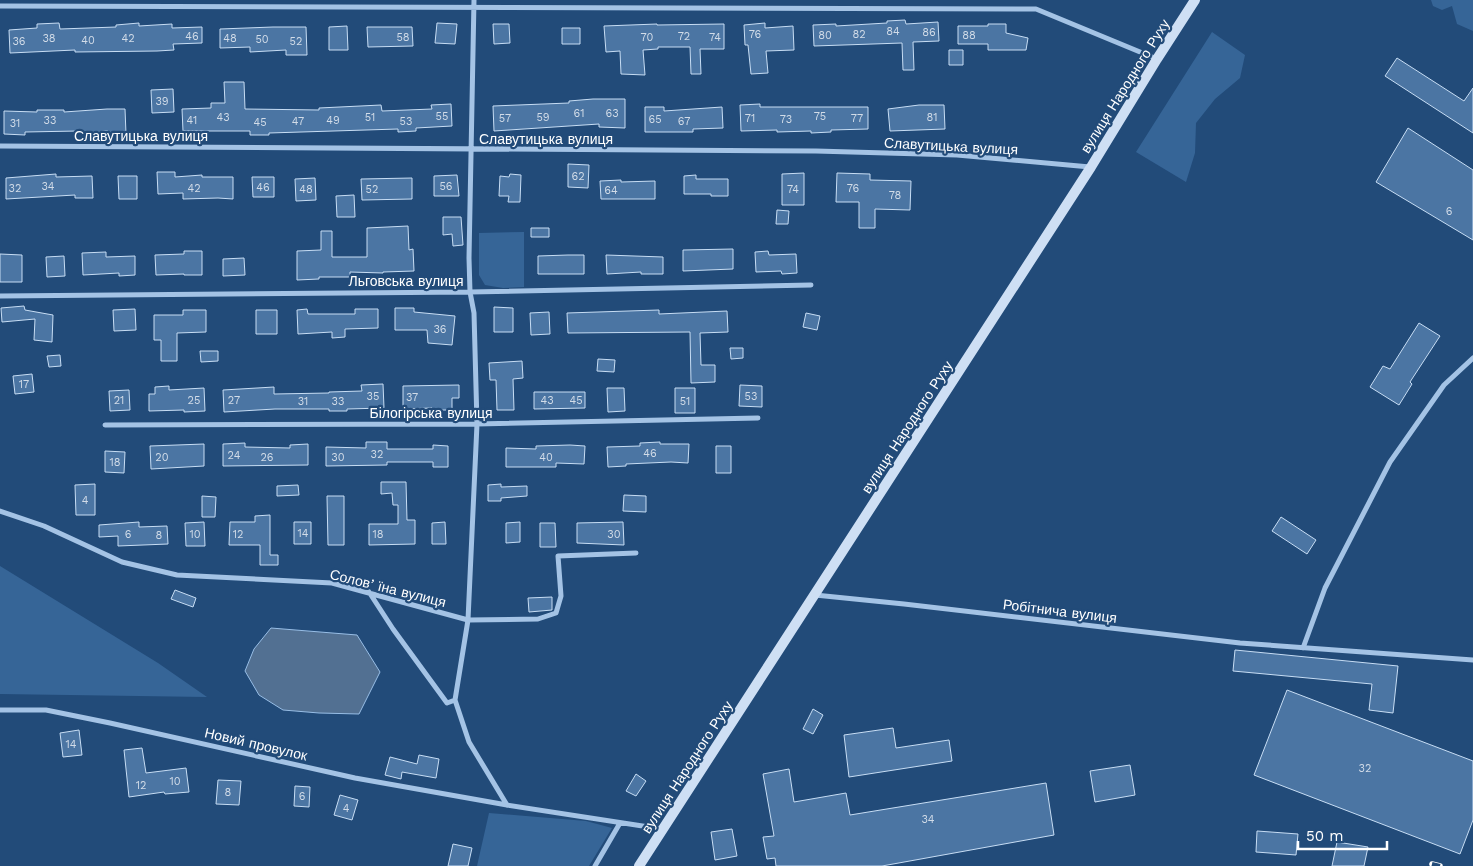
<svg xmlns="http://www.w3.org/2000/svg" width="1473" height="866" font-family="'Work Sans',sans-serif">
	<rect width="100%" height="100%" fill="#224b79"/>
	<!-- green -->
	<path fill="#366597" d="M1431,0H1473V31L1457,24L1452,6L1442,10L1433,6Z
		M1212,32L1245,55L1240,78L1215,99L1196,123L1195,153L1186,182L1136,152Z
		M524,232V287L503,288L485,285L479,275V233Z
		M0,566L158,663L207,697L0,694Z
		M489,813L586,821L612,828L589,866H477Z"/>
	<!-- water -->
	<path fill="#527092" stroke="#98bee6" d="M271,628L357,635L380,672L359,714L319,713L283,710L259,695L245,671L254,649Z"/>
	<!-- building -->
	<path fill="#4b75a3" stroke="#c7ddf4" d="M905,20L906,24L938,22L939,41L913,42L914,70H903L902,43L814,46L813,25L836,24V26L887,23V21Z
		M59,23L60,29L116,27V25L139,23V26L172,24V28L202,27V43L173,44L174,50L157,51L75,52V50L10,53L9,30L37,28V24Z
		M437,23L457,24L455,44L435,43Z
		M765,23V28L793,26L794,50L766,51L768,73L751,74L748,45H745L744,25Z
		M493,24H509L510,43L494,44Z
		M657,24V25L724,24V49H700L701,74H691L690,47H658V49L643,50L645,75L621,74L620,51L606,52L604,26Z
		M988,24H1006V33L1028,38L1026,50H988V44H958V26H988Z
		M347,26L348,50H329V27Z
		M273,27H306L307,55H286V50L250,52V47L220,48V29Z
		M367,27H412L413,46L368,47Z
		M562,28H580V44H562Z
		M949,50H963V65H949Z
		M1397,58L1464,101L1473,88V133L1385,76Z
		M224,82H244L245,109L319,110V108L381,105L382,111L432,109L431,105L451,104L452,126L416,128V131L398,132V129L269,133V135H250V131H183L182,109L211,108V103H225Z
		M173,89L174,112L152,113L151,90Z
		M593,99H625V128L599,127V124L494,131L493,106L569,103V101Z
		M760,104V107H868V129L831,130V132L811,133V131L777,132V130L741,131L740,105Z
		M919,105H944L945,129L890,131L888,109Z
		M645,107H664V111L722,107L723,128L693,129V132H645Z
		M107,109H125L126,134H108V131L79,133L78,131L25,132V135L4,134V111L37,112V110H64V112Z
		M1408,128L1473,170V240L1376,182Z
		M568,164L589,165L588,188L568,187Z
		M157,172H175V177L202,175V177H233V199L218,198L183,199V193L158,194Z
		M804,173V205H782V174Z
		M837,173L870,174V180L911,181L910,210L875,209V228H859V202H836Z
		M56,174V177L92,176L93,198H75V195L6,199V178Z
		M510,174L521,175L520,202H508L509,196H499L500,176L509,177Z
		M457,175L459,196H434V176Z
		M696,175V179H728V196H711V194H684V176Z
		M118,176H137V199H119Z
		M252,177H274V197H253Z
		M315,178L316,200L296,201L295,179Z
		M412,178V199L362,200L361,179Z
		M621,180V182L655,181V199H601L600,181Z
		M354,195L355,217H337L336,196Z
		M777,210L789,211L788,224H776Z
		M443,217H461L463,245L453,246L452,234L443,235Z
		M408,226L409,250L413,249L414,271L383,272V273L350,272V277H319V279L297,280V251L321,250V231H332V257H367V228Z
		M531,228H549V237H531Z
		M733,249V269L683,271V250Z
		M184,251H202V275H184V274L156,275L155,255L184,254Z
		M768,251L769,255L796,254L797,273L782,274L781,271L756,272L755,252Z
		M106,252V257L135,256V275L119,276V273L83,275L82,253Z
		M0,254L22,255V282H0Z
		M568,255H584V274H538V256Z
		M606,255L663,257V274H641V272L607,274Z
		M64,256L65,276L47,277L46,257Z
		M244,258L245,275L223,276V259Z
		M24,306L25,310L53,315L52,342L34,340L35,319L2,322L1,308Z
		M494,307L513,308V332H494Z
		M395,308H414V312L455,316L452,345L428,343L427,330H395Z
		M135,309L136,330L114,331L113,310Z
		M307,309L308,314H355V309H378V328L345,329V337L332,338V332L298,334L297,310Z
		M183,310H206V332L177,333V361H161V340H154V315H183Z
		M256,310H277V334H256Z
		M659,310V314L727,311L728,332L700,333L701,365H715V382L691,383L690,332L568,333L567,313Z
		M549,312L550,334L531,335L530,313Z
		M806,313L820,316L817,330L803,327Z
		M1419,323L1440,336L1410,382L1412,384L1399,405L1370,387L1383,366L1390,369Z
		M730,348H743V358L731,359Z
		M200,351H218V361L201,362Z
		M60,355L61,366L49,367L47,356Z
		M598,359L615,360L614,372L597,371Z
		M522,361L523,378L513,379L514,410H497L496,380H490L489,363Z
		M32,374L34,392L15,394L13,376Z
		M383,384L384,408L347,409V411H329V409H275L224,412L223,390L274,387V394L329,393V392L362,391L361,385Z
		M459,385V398H452V410H432V408L403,409V386Z
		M740,385L762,386V407L739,406Z
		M169,386V390L204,388L205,411L184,412V410L149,411V394H155V387Z
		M607,388H624L625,411L608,412Z
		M675,388H695V413H675Z
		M129,390L130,410L110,411L109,391Z
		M534,392H585V408L534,409Z
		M366,442H387V449H433V445L448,446V467H433V462H387V465L326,466V447L366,448Z
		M660,442V444H689L688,463L671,462L626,464V466L608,467L607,447L640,446V443Z
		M245,443V447L290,448V445L308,444V465L223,466V444Z
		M204,444V466L151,469L150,446Z
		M570,445L585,446L584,464L556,463V467H506V448L536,449V446Z
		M716,446H731V473H716Z
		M105,451L125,452L124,473L105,472Z
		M381,482H406L407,520H415V544L369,545V524H398V505H393L392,493L381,494Z
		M95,484V515H76L75,485Z
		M501,484V487L527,486V496L501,498V501H488V485Z
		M298,485L299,495L277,496V486Z
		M624,495L646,496V512L623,511Z
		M202,496L216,497L215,517H202Z
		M327,496H344V545H328Z
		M270,515V555H278V565H260V545H229L230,522H255V516Z
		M1281,517L1316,540L1307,554L1272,531Z
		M139,522V527L167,526L168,544L118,546V536L99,537V525Z
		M204,522L205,546H186L185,523Z
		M294,522H311V544H294Z
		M445,522L446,544H432V523Z
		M520,522V542L506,543V523Z
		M623,522L624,545L577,543V523Z
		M540,523H555L556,547H540Z
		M175,590L196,598L193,607L171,599Z
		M552,597V610L529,612L528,598Z
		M1235,650L1398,666L1393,713L1369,710L1372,684L1233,671Z
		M1287,690L1473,761V820L1460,854L1254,775Z
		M813,709L823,715L813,734L803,729Z
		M893,728L896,748L949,740L952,761L849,777L844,735Z
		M79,730L82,755L63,757L60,733Z
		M142,748L146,773L186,768L189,792L165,794L164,792L129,797L124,750Z
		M419,755L439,759L436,778L402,772L401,779L385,775L390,757L417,764Z
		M1130,765L1135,795L1095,802L1090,771Z
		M789,769L794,802L846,793L850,815L1046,783L1054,835L882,866H776L775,858L767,859L763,837L774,836L763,774Z
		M636,774L646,781L636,796L626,791Z
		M218,780L241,781L239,805L216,804Z
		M295,786L310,787L309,807L294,806Z
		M340,795L358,800L352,820L334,815Z
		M732,829L737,856L715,860L711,832Z
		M1257,831L1298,834L1296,855L1256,852Z
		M1337,842L1368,847L1364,866H1332Z
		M453,844L472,848L468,866H448Z"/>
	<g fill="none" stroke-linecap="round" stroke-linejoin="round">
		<!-- street -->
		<path stroke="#a4c3e5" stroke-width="5" d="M474,0L469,258L470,292L474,313L477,424L468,620L455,700L469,742L507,805
			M0,6L1036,9L1157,59
			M0,146L816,151L957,155L1090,167
			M0,296L470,292L811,285
			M105,425L477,424L758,418
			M0,511L44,526L122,562L177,575L332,583L468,620L538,619L556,613L561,596L558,556L636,553
			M369,592L393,629L447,703L455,700
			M815,595L904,604L1240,643L1473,660
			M1303,648L1325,588L1390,462L1444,385L1473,358
			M0,710H46L110,723L355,778L507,805L662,829
			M595,866L620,823"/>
		<!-- secondary -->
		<path stroke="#cedff4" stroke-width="10" d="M639,866L1091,167L1157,59L1195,0"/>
		<!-- rail casing -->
		<g stroke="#fff" stroke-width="5.5">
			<path id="rail" d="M1432,864L1440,866"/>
		</g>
		<!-- rail -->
		<use href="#rail" stroke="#224b79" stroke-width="4" stroke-dasharray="11" stroke-linecap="butt"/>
	</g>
	<g text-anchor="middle" stroke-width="4.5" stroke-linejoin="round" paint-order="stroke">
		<!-- number labels -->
		<g font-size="11" fill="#d2dce8">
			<text x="893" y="35">84</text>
			<text x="929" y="36">86</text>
			<text x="755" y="38">76</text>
			<text x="859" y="38">82</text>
			<text x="825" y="39">80</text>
			<text x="969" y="39">88</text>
			<text x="192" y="40">46</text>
			<text x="684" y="40">72</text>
			<text x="403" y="41">58</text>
			<text x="647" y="41">70</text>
			<text x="715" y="41">74</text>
			<text x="49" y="42">38</text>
			<text x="128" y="42">42</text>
			<text x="230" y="42">48</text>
			<text x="262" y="43">50</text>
			<text x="88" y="44">40</text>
			<text x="19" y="45">36</text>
			<text x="296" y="45">52</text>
			<text x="162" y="105">39</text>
			<text x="579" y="117">61</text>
			<text x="612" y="117">63</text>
			<text x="442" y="120">55</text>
			<text x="820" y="120">75</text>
			<text x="223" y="121">43</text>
			<text x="370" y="121">51</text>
			<text x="543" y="121">59</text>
			<text x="932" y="121">81</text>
			<text x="505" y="122">57</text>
			<text x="750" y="122">71</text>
			<text x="857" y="122">77</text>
			<text x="655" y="123">65</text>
			<text x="786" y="123">73</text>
			<text x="50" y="124">33</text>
			<text x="192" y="124">41</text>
			<text x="333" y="124">49</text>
			<text x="298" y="125">47</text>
			<text x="406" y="125">53</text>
			<text x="684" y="125">67</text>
			<text x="260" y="126">45</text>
			<text x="15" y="127">31</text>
			<text x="578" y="180">62</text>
			<text x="48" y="190">34</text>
			<text x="446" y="190">56</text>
			<text x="263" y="191">46</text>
			<text x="15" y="192">32</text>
			<text x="194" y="192">42</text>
			<text x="853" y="192">76</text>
			<text x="306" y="193">48</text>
			<text x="372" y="193">52</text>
			<text x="793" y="193">74</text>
			<text x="611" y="194">64</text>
			<text x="895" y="199">78</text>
			<text x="1449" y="215">6</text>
			<text x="440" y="333">36</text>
			<text x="24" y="388">17</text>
			<text x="373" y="400">35</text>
			<text x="751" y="400">53</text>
			<text x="412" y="401">37</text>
			<text x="119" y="404">21</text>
			<text x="194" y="404">25</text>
			<text x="234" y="404">27</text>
			<text x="547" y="404">43</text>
			<text x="576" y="404">45</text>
			<text x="303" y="405">31</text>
			<text x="338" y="405">33</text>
			<text x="685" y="405">51</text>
			<text x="650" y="457">46</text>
			<text x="377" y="458">32</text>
			<text x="234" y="459">24</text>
			<text x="162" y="461">20</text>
			<text x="267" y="461">26</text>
			<text x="338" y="461">30</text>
			<text x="546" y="461">40</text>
			<text x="115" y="466">18</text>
			<text x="85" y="504">4</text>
			<text x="303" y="537">14</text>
			<text x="128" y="538">6</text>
			<text x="195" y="538">10</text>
			<text x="238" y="538">12</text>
			<text x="378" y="538">18</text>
			<text x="614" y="538">30</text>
			<text x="159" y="539">8</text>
			<text x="71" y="748">14</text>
			<text x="1365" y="772">32</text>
			<text x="175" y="785">10</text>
			<text x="141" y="789">12</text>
			<text x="228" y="796">8</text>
			<text x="302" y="800">6</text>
			<text x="346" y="812">4</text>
			<text x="928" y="823">34</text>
		</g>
		<!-- street labels -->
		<g font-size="14" fill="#fff" stroke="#224b79">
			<text transform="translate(1125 86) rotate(-58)" y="5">вулиця Народного Руху</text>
			<text x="141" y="141">Славутицька вулиця</text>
			<text x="546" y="144">Славутицька вулиця</text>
			<text transform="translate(951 146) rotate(3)" y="5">Славутицька вулиця</text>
			<text x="406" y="286">Льговська вулиця</text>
			<text x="431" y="418">Білогірська вулиця</text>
			<text transform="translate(907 427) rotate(-57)" y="5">вулиця Народного Руху</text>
			<text transform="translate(388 588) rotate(14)" y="5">Соловʼїна вулиця</text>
			<text transform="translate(1060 611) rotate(7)" y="5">Робітнича вулиця</text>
			<text transform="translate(256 744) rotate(13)" y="5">Новий провулок</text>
			<text transform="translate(687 767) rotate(-57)" y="5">вулиця Народного Руху</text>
		</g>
	</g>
	<!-- scale -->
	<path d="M1298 841v8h89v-8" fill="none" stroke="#ffffff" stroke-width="2.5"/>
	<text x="1306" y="841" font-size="15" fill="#ffffff" stroke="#224b79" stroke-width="4" paint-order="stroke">50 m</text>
</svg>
